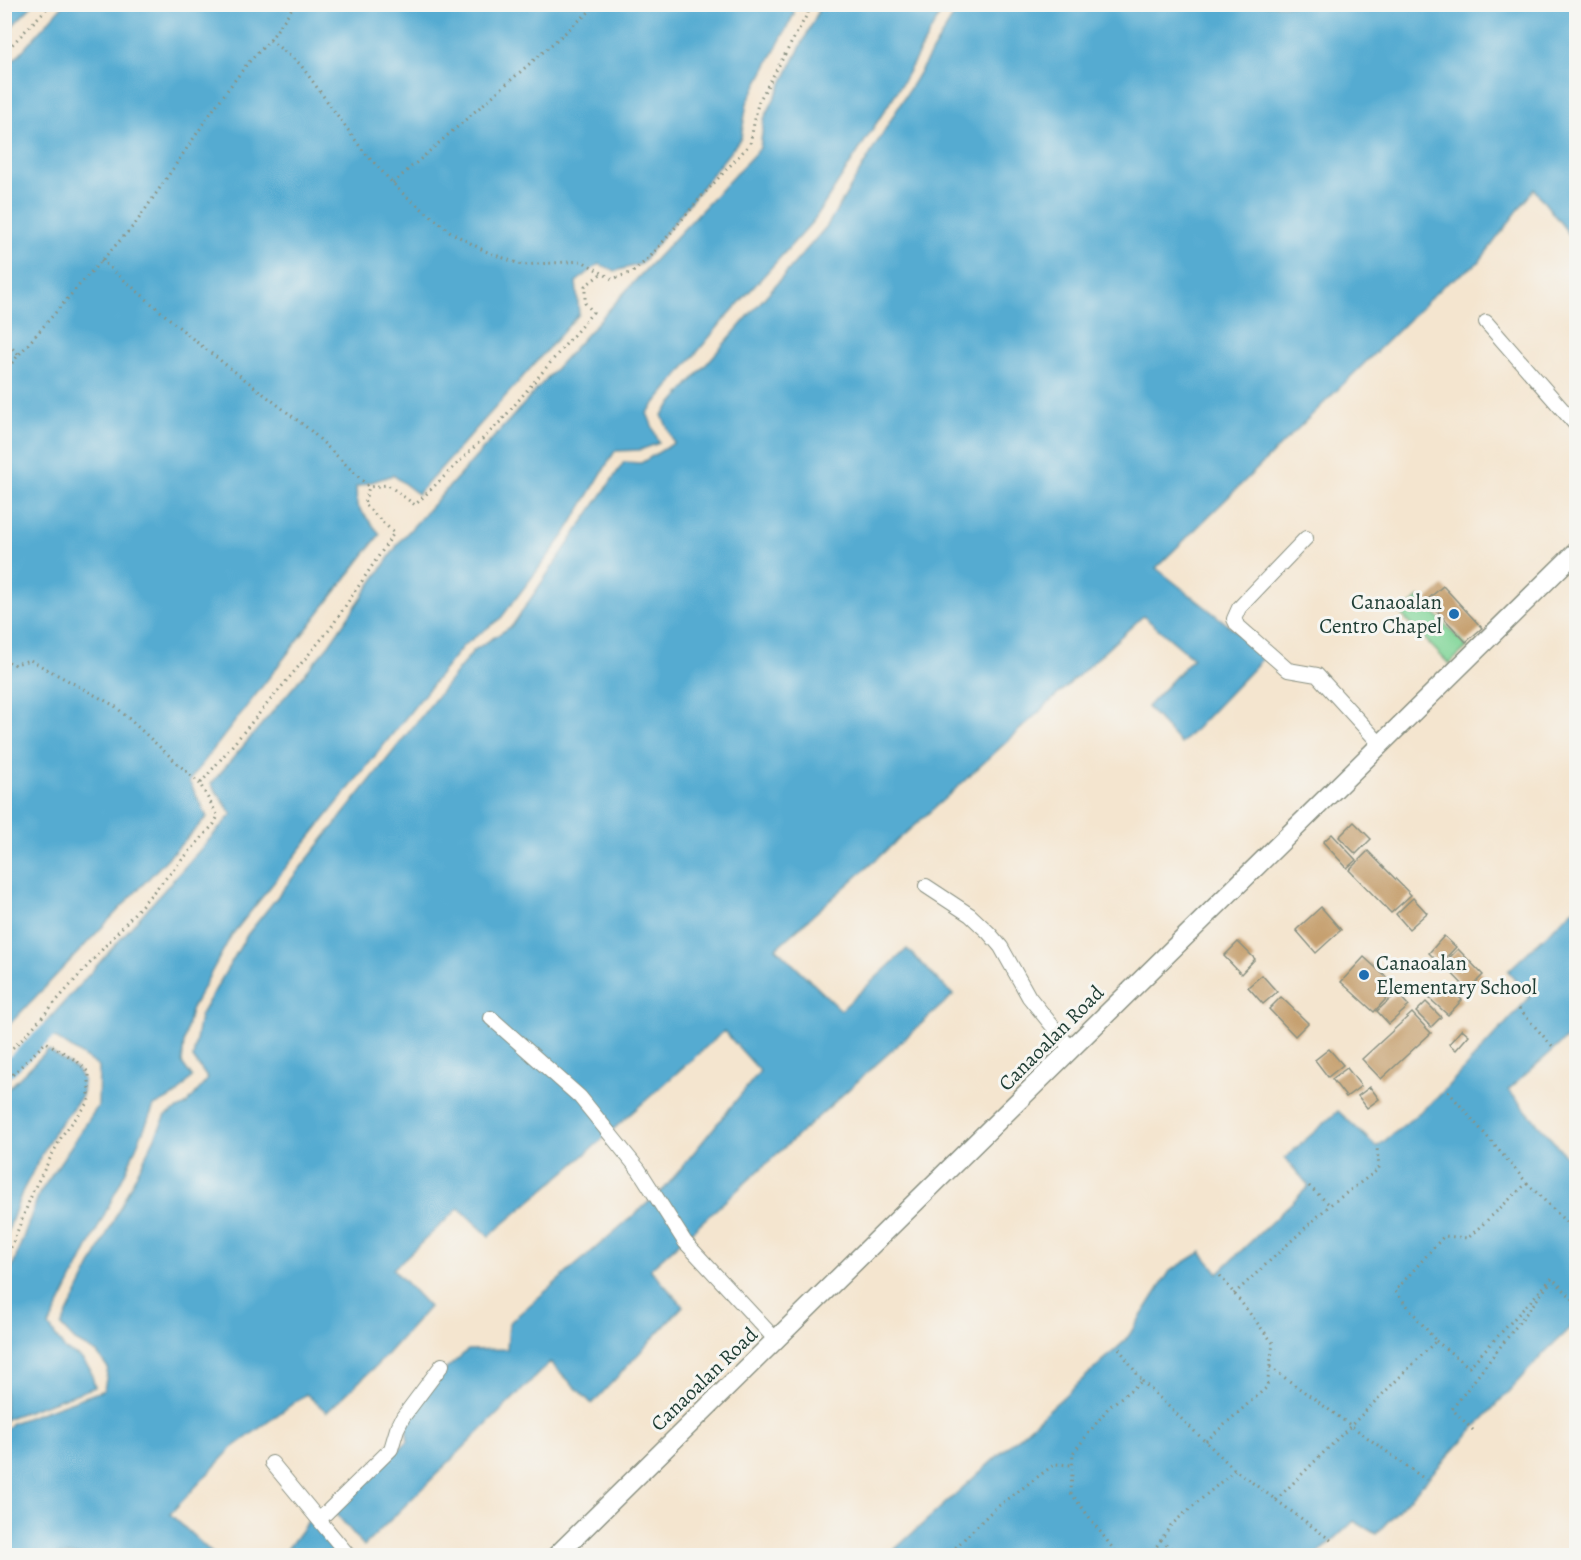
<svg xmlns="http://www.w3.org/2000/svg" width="1581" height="1560" font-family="Alegreya,serif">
	<rect width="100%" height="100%" fill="#f6f6f2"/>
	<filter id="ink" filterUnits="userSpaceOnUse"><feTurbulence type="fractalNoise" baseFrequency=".0167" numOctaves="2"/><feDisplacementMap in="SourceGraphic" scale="12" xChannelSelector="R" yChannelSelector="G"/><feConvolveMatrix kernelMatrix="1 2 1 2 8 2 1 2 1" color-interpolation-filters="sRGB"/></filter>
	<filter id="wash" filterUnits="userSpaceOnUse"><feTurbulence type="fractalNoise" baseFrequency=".008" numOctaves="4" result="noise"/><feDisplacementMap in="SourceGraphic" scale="24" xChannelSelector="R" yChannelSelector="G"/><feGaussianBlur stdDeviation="1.35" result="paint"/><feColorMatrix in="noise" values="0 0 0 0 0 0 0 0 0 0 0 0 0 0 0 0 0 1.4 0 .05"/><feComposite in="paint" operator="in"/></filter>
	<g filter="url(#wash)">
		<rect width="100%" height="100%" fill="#f4e5cf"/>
		<!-- green -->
		<path fill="#81d698" stroke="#508a66" stroke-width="1.5" d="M1419,597L1467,647L1449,664L1401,614Z"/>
		<!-- water -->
		<path fill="#54abd1" stroke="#3a7482" stroke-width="1.5" d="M5,4H33V5L5,33Z
			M63,5L793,4L794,14L747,103L741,138L641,264L615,271L599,264L576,282L579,314L418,494L393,475L356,487L357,506L380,534L189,781L207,817L5,1029V64L16,58Z
			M816,5H945L901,85L814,220L722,322L647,413L659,443L640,450L615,451L565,534L501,618L463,646L231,936L191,1010L184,1041L182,1063L192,1077L177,1094L154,1106L125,1173L49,1326L65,1350L80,1357L90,1369L95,1387L8,1418L5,1421V1281L12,1268L39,1194L98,1106L99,1067L41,1028L232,814L211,784L329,645L401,540L633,283L760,148L764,119L818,12Z
			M960,5H1576V243L1534,189L1479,262L1442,287L1156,568L1266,655L1181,744L1147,707L1193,658L1143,616L951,793L776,948L841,1010L907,949L953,995L650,1269L683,1306L592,1404L550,1362L364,1546L333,1510L408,1441L405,1421L444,1371L468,1350L507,1349L509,1323L665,1188L760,1071L724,1031L573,1165L489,1236L459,1208L393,1269L429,1307L379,1363L327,1412L306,1394L231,1449L170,1514L214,1555H5L4,1431L12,1423L104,1390L108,1368L97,1353L75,1341L61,1326L166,1115L186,1105L208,1079L193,1058L200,1016L247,935L474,650L512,626L624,462L641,463L674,443L662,415L827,226Z
			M1576,907V1030L1508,1090L1576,1167V1322L1546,1351L1376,1534L1354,1521L1316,1556H901L895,1549L1126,1340L1170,1271L1201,1252L1218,1273L1309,1186L1285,1158L1338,1111L1377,1147L1437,1098L1530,997L1508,971Z
			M48,1050L77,1070L83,1080L82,1096L55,1130L22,1192L5,1239V1092Z
			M312,1516L350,1556H282Z"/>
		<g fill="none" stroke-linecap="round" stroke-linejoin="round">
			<!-- canal -->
			<path stroke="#54abd1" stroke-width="16" d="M4,1072L63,1018"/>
		</g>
		<g id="blocks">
			<!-- building -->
			<path fill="#c6a06f" d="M1443,586L1482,628L1466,642L1427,600Z
				M1354,822L1371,839L1356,854L1339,837Z
				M1332,834L1356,860L1347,868L1323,842Z
				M1368,851L1411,895L1391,913L1349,870Z
				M1413,898L1427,913L1409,929L1396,914Z
				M1321,907L1341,930L1316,953L1296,930Z
				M1444,936L1456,947L1440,964L1429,953Z
				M1238,942L1255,959L1241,974L1224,956Z
				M1458,949L1483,975L1468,990L1443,964Z
				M1364,957L1397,987L1374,1012L1341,982Z
				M1262,975L1277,992L1263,1004L1248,987Z
				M1445,984L1462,1000L1448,1015L1430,999Z
				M1397,993L1409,1006L1389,1024L1377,1011Z
				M1281,997L1308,1023L1295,1036L1269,1009Z
				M1426,1002L1441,1017L1431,1027L1416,1012Z
				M1412,1013L1431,1033L1381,1079L1362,1059Z
				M1462,1029L1469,1035L1456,1050L1449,1044Z
				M1329,1049L1343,1065L1328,1077L1315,1060Z
				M1347,1068L1361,1086L1346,1097L1332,1079Z
				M1370,1087L1379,1099L1367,1108L1358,1096Z"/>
		</g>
	</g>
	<g filter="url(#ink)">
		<use href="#blocks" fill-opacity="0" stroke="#8a9182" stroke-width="1.5"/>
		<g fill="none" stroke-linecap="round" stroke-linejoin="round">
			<!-- minor casing -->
			<g stroke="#8a9182" stroke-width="16">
				<path id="minor" d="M1486,322L1576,425
					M1306,538L1239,608L1234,619L1237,625L1288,670L1317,675L1381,745
					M926,886L970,915L989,933L1001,947L1029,997L1071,1049
					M491,1018L580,1097L639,1170L685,1242L776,1340
					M272,1463L319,1520
					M349,1556L319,1520L391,1449L397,1429L403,1417L442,1365"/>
			</g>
			<!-- tertiary casing -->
			<g stroke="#8a9182" stroke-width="21">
				<path id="tertiary" d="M556,1556L1576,552"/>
			</g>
			<!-- path -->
			<path stroke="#8a9182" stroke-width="3" stroke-dasharray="1.5 4.5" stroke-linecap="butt" d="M270,40L295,4
				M4,53L51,4
				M393,183L598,4
				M101,260L194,340L310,430L369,487
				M4,340L19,355
				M4,372L81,283L136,223L217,104L247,64L270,40L300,64L364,152L401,192L452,233L485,251L522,265L582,261L612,279L633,272L651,256L701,197L750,144L758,103L808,13L806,4
				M4,658L12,665L30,660L115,706L200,784
				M1519,1009L1555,1049
				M4,1056L26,1035L214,824L218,816L200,784L330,629L394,533L364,504L369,487L388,485L415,505L502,420L593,312L585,303V286L602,273
				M4,1083L46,1042L77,1061L89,1073V1102L63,1134L34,1189L4,1265
				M1527,1183L1576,1232
				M1309,1186L1330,1205
				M1234,1294L1330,1205L1379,1169L1377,1147
				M1436,1341L1469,1367L1552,1278L1576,1302
				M1270,1367L1426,1480
				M1142,1381L1235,1470L1332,1541
				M1473,1430L1452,1409L1549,1284
				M1206,1441L1267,1387L1273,1343L1218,1273
				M1276,1500L1436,1341L1395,1291L1444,1236L1468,1238L1527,1183L1446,1089
				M1161,1540L1180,1556
				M947,1556L993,1510L1055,1464L1072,1465
				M1115,1556L1117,1554L1071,1493L1073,1453L1109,1407L1142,1381L1118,1347
				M1150,1556L1171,1525L1235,1470"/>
			<!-- minor -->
			<use href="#minor" stroke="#fff" stroke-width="14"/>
			<!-- tertiary -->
			<use href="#tertiary" stroke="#fff" stroke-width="18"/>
		</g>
	</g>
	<!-- markers -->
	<g fill="#1f6fb2" stroke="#f6f6f2" stroke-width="2">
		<circle cx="1454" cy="614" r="6"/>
		<circle cx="1364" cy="975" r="6"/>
	</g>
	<g text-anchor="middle" stroke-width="6" stroke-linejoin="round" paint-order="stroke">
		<!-- poi labels -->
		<g font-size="21" fill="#1f3d34" stroke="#f6f6f2" text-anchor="end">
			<text x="1442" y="609">Canaoalan<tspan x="1442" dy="24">Centro Chapel</tspan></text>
			<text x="1376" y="970" text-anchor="start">Canaoalan<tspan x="1376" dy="24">Elementary School</tspan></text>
		</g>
		<!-- street labels -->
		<g font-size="21" fill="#1f3d34" stroke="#f6f6f2">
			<text transform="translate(1051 1038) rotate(-45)" y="7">Canaoalan Road</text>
			<text transform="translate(704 1379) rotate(-44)" y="7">Canaoalan Road</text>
		</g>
	</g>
	<!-- margin -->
	<rect width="1581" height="1560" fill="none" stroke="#f6f6f2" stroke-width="24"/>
</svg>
